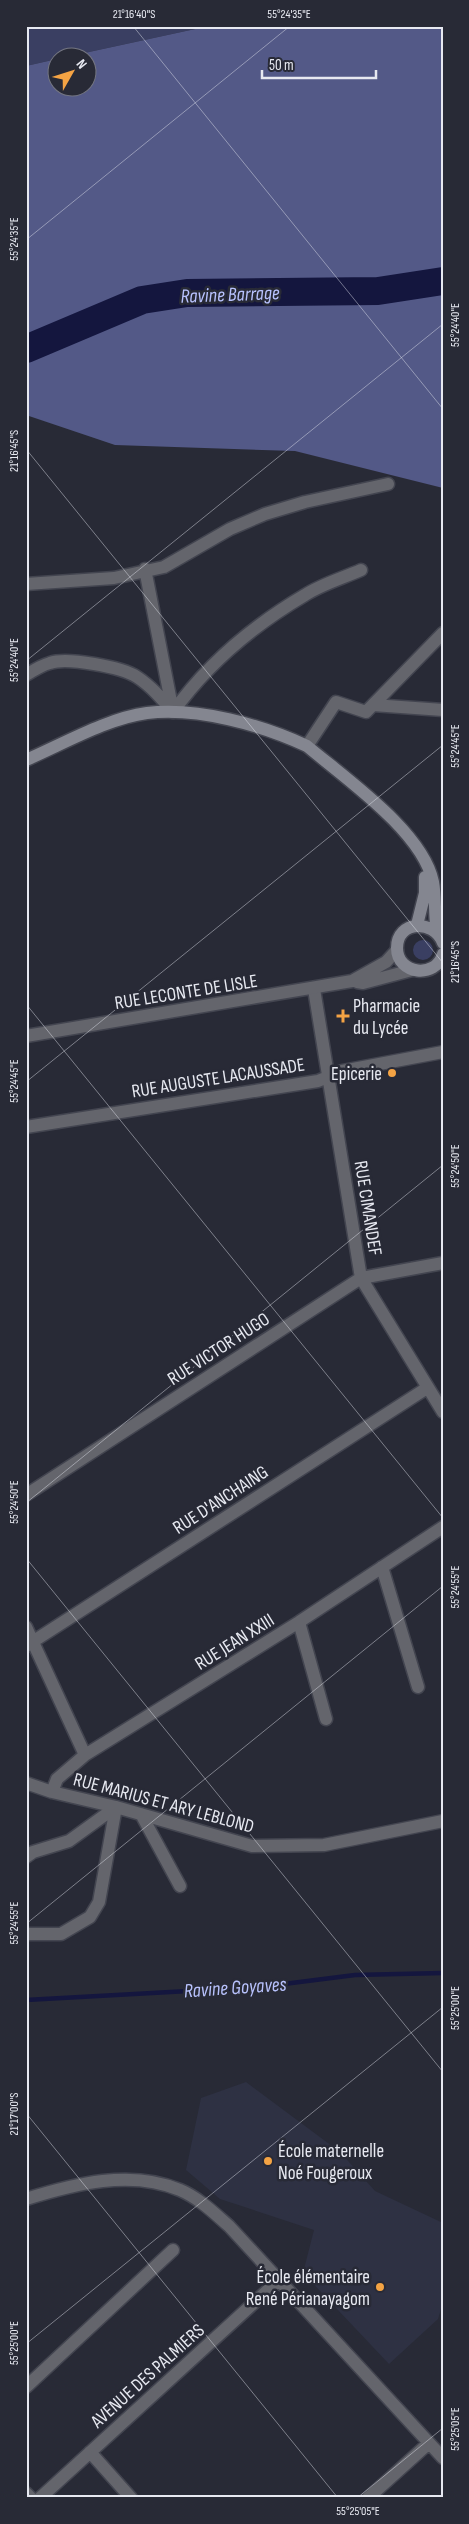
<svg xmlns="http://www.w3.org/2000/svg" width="469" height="2524" font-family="'Sofia Sans Condensed',sans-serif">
	<rect width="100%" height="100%" fill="#282a36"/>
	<!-- built -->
	<path fill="#2e3143" d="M246,2082L340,2152L375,2191L443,2223V2302L438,2319L389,2364L303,2273L314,2230L220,2199L186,2170L201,2098Z"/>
	<!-- green -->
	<path fill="#3a3f62" d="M26,26H209L66,57L58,58L57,59L26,66Z
		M413 950a10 10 0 1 1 20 0a10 10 0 1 1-20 0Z"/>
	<!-- forest -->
	<path fill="#535987" d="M209,26H443V488L295,451L115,445L26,415V66L57,59L58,88H88V58L66,57Z"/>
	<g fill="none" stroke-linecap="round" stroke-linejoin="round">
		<!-- stream -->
		<path stroke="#14163e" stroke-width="4.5" d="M26,2000L260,1987L355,1975L443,1973"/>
		<!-- river -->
		<path stroke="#14163e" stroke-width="28" d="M26,349L142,300L187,293L378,291L443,281"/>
		<!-- minor casing -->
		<g stroke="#434550" stroke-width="15">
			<path id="minor" d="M145,569L173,712
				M26,584L114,578L164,567L230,529L265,514L305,502L388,484
				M26,675C34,670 42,665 50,663C67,657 122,667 137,677C151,686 162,699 173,712
				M373,705L443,710
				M173,712C208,663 254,625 305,595C322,584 343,578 361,570
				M307,746L336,702L366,712L443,633
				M314,989L361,1278L443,1412
				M26,1127L318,1081L342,1071L443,1052
				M26,1495L361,1278L443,1263
				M382,1567L418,1687
				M299,1622L326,1719
				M26,1627L85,1755
				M26,1646L427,1388
				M26,1783L52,1792L116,1807L252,1846L324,1845L443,1821
				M52,1792L57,1779L85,1755L299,1622L443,1527
				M141,1814L180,1886
				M26,1857L33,1852L69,1841L116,1807
				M26,1934H61L90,1917L99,1902L116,1807
				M26,2199C74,2184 131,2169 180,2190C199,2198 214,2213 229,2226L443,2458
				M26,2387L173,2250
				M90,2452L131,2498
				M26,2493L31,2498
				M40,2498L279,2280
				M368,2498L429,2443"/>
		</g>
		<!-- tertiary casing -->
		<g stroke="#434550" stroke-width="15">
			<path id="tertiary" d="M357,982L363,983L412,970
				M26,1036L352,981L386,962L397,950"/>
		</g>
		<!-- secondary casing -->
		<g stroke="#434550" stroke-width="15">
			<path id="secondary" d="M26,760C63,744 108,718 147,713C198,707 262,725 307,746C346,779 423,832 433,882C436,898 434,915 437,932
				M417,925L425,893V877
				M443,943C434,919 397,920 397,948C397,975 436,979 443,954"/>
		</g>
		<!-- minor -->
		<use href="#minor" stroke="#64656c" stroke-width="12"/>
		<!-- tertiary -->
		<use href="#tertiary" stroke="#64656c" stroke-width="12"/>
		<!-- secondary -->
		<use href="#secondary" stroke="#848690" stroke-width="12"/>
	</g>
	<!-- ticks -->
	<path fill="none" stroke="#e7e9f1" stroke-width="1" stroke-opacity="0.45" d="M133,26L443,409M26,240L290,26M26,449L443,963M26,661L443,324M26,1004L443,1518M26,1082L443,745M26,1503L443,1165M26,1558L443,2072M26,1924L443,1586M26,2113L338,2498M26,2344L443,2007M357,2498L443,2428"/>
	<!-- markers -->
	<g fill="#f4a344" stroke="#282a36" stroke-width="2">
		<path d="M340.5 1008.5h5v5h5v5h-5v5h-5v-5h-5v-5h5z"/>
		<circle cx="392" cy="1073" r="5"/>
		<circle cx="268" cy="2161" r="5"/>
		<circle cx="380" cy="2287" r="5"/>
	</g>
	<g text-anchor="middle" stroke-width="5" stroke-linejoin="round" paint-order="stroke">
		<!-- street labels -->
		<g font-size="19" fill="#e7e9f1" stroke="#282a36">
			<text transform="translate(186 991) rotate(-9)" y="7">RUE LECONTE DE LISLE</text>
			<text transform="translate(218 1077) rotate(-9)" y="7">RUE AUGUSTE LACAUSSADE</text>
			<text transform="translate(369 1208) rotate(81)" y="7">RUE CIMANDEF</text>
			<text transform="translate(218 1348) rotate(-33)" y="7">RUE VICTOR HUGO</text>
			<text transform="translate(220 1499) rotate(-33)" y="7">RUE D'ANCHAING</text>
			<text transform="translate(234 1641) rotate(-32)" y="7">RUE JEAN XXIII</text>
			<text transform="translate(164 1802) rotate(15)" y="7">RUE MARIUS ET ARY LEBLOND</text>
			<text transform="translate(147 2375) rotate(-42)" y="7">AVENUE DES PALMIERS</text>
		</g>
		<!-- poi labels -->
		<g font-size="19" fill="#e7e9f1" stroke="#282a36" text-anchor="start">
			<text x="353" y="1012">Pharmacie<tspan x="353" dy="22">du Lycée</tspan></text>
			<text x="382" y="1080" text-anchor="end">Epicerie</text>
			<text x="278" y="2157">École maternelle<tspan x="278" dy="22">Noé Fougeroux</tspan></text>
			<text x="370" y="2283" text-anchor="end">École élémentaire<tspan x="370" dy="22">René Périanayagom</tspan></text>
		</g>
		<!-- water labels -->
		<g font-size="20" font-style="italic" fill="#b8c2fd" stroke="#282a36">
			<text transform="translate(230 294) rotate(-2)" y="7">Ravine Barrage</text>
			<text transform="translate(235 1987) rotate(-4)" y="7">Ravine Goyaves</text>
		</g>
	</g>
	<!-- border -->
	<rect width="469" height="2524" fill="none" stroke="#282a36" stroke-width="55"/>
	<!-- north arrow -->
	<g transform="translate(72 72) rotate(51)"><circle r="24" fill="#282a36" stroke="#747681"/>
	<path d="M0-4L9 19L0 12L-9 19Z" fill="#f4a344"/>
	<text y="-8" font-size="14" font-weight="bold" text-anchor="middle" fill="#e7e9f1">N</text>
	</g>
	<!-- scale -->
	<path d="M262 70v8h114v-8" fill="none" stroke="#e7e9f1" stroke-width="2.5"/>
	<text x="269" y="70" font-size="15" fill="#e7e9f1" stroke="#282a36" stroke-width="4" paint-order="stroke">50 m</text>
	<rect x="28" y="28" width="414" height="2468" fill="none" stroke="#e7e9f1" stroke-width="2"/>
	<g font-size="12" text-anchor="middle" fill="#e7e9f1">
		<text x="134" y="18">21°16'40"S</text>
		<text x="289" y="18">55°24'35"E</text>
		<text transform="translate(14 239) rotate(-90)" y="4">55°24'35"E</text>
		<text transform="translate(455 325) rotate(-90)" y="4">55°24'40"E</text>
		<text transform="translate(14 451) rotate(-90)" y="4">21°16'45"S</text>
		<text transform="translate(14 660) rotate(-90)" y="4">55°24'40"E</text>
		<text transform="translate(455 746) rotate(-90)" y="4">55°24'45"E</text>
		<text transform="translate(455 962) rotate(-90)" y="4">21°16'45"S</text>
		<text transform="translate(14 1081) rotate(-90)" y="4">55°24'45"E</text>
		<text transform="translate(455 1166) rotate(-90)" y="4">55°24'50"E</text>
		<text transform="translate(14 1502) rotate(-90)" y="4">55°24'50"E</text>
		<text transform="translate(455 1587) rotate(-90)" y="4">55°24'55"E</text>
		<text transform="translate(14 1923) rotate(-90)" y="4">55°24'55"E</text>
		<text transform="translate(455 2008) rotate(-90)" y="4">55°25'00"E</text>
		<text transform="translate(14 2114) rotate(-90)" y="4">21°17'00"S</text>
		<text transform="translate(14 2343) rotate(-90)" y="4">55°25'00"E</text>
		<text transform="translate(455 2429) rotate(-90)" y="4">55°25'05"E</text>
		<text x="358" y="2515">55°25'05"E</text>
	</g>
</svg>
